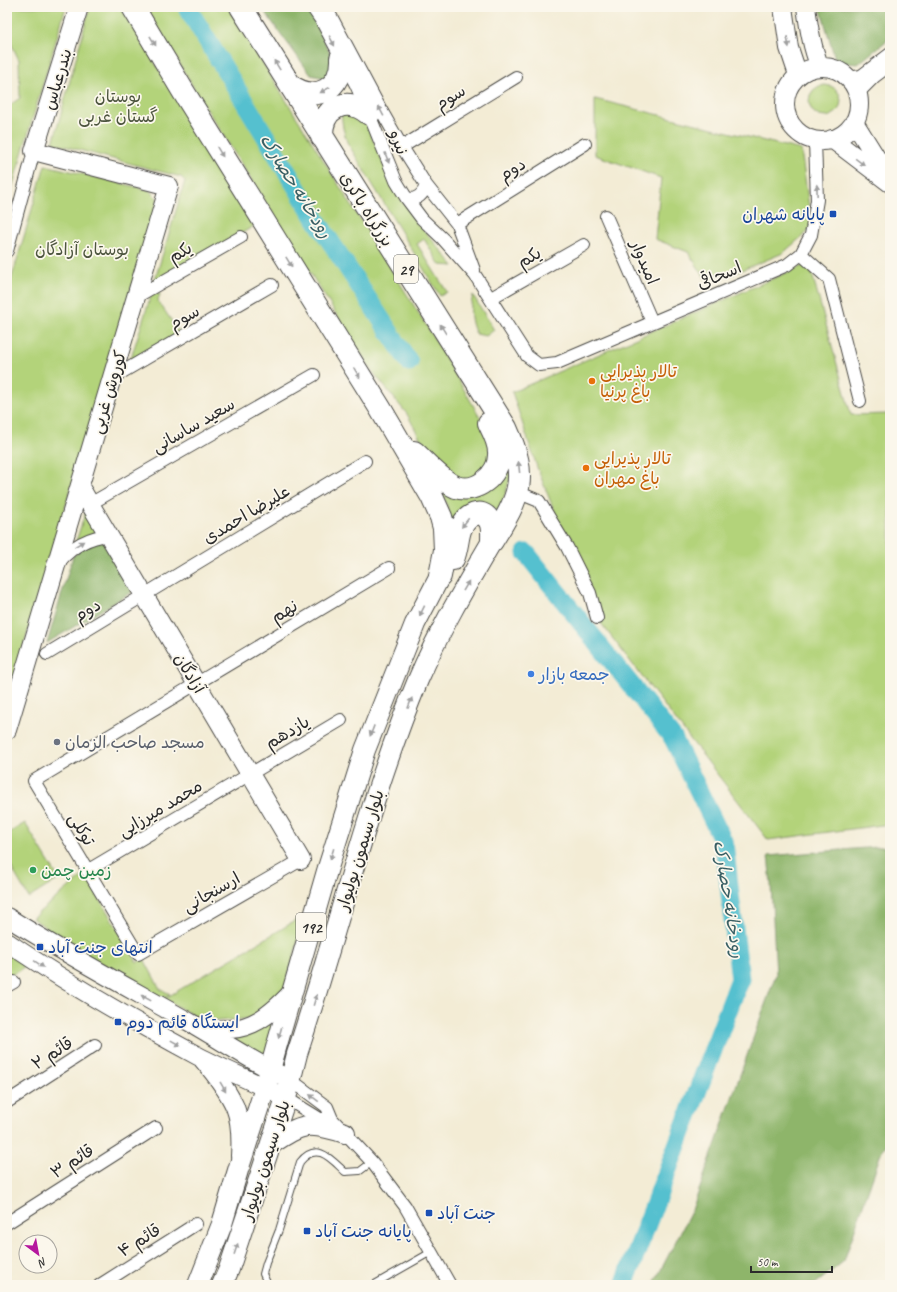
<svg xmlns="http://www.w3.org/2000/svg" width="897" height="1292" font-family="Caveat,'Playpen Sans Arabic',sans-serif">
	<rect width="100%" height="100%" fill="#fbf7ec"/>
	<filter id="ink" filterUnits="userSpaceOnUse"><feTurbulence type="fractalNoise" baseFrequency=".025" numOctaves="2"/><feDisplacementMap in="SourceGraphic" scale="8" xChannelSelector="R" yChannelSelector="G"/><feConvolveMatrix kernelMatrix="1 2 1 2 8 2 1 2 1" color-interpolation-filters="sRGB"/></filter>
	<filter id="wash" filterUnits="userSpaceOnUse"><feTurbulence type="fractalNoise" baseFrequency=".012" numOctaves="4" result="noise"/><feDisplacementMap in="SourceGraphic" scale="16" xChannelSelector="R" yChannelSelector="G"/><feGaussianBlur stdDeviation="0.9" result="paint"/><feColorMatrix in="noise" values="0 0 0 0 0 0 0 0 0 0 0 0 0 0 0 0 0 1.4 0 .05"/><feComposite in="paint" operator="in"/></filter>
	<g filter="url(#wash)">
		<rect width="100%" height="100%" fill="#f3ecd5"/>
		<!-- green -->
		<path fill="#b3d37a" stroke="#6f7f52" d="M7,7H66L7,204V107L20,98L19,60L7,35Z
			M90,7H121L254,226L153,286L185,181L181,177L53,143Z
			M146,7H228L431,333L487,429L496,461L466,485L435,466L407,414L372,371L198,95Z
			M809 101a16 16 0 1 1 32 0a16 16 0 1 1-32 0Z
			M595,99L801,150L812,228L783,253L709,284L688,252L655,239L661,178L595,155Z
			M341,113L364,118L394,189L428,235L454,266L440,265L424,239L417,244L447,292L440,296L347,142L343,128Z
			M45,165L149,190L158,199L7,701V294Z
			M809,263L851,415L890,414V824L768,840L597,618L538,470L512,392Z
			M152,292L160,294L158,301L180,333L130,361Z
			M473,295L494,330L486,336L476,334C470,322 469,309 473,295Z
			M504,454L513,470L499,513L493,508L484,505L454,531L442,489L454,493Z
			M86,511L102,533L75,544Z
			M25,823L59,879L29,898L7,860V834Z
			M85,874L137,962L144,959L160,989L170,994L163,998L91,958L32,918Z
			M305,915L285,988L256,1018L205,1022L164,999Z
			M7,952L27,965L7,978Z
			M275,1015L266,1057L216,1033Z"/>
		<!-- forest -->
		<path fill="#8eb56a" stroke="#5c704a" d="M261,7H305L314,19L335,64L329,79L311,75Z
			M820,7H890V38L858,64L836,62Z
			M101,538L135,590L47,643L73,556L83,548Z
			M890,846V1143L882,1150L844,1261L814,1285H653L692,1210L776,974L771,884L768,856Z"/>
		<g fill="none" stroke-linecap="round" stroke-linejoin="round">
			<!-- river -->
			<path stroke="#54c0cf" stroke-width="19" d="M187,7L317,221L409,362
				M526,553L673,738L724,843L740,979L624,1285"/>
		</g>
	</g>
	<g filter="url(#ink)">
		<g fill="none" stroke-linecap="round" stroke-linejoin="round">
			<!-- lane casing -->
			<g stroke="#494844" stroke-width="8">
				<path id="lane" d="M268,1285L263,1274L266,1263L279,1230L300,1162C317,1141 331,1159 345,1172L360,1171L372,1162
					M373,1285L431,1252"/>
			</g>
			<!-- street casing -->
			<g stroke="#494844" stroke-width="14">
				<path id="street" d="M312,7L321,20L356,85L369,114L396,181L407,199L422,219L443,239L475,275L527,356L539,365L557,363L787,265L801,254L811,235L817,200L815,140
					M326,7L381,110L402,147L426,185L457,224L474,270
					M849,78L861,76L890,54
					M857,94L874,77L890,65
					M402,147L516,77
					M407,199C417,200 423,195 426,185
					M606,216L652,322
					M457,224L585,144
					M7,251L34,151
					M801,254L829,279L860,401
					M136,297L241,237
					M491,298L584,245
					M112,378L272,285
					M517,492L539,501L567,547L590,593L597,618
					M90,504L314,375
					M60,561C73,546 88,537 108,535
					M47,654L365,461
					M301,860L138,954L34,781L389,568
					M87,871L341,720
					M7,986L14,982
					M291,1080L327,1107L332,1119L372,1162L405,1206L450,1285
					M286,1098L320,1119H330
					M7,1102L95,1045
					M7,1223L156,1128
					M100,1285L196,1224"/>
			</g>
			<!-- secondary casing -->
			<g stroke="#494844" stroke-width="20">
				<path id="secondary" d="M783,7L789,48L798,75
					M806,7C809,28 812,48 820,67
					M785 104a37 37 0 1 1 74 0a37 37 0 1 1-74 0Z
					M854,122L877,159L890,175
					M832,139L890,183
					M80,487L301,860
					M7,730L169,186L34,151L79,7
					M7,917C67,955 129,988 191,1023C224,1042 256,1064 291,1080
					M7,942C68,984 133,1021 198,1056C227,1071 257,1083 286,1098
					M203,1026C242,1037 266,1020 292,992
					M203,1060C215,1074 227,1089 235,1107C241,1122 241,1140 240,1156"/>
			</g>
			<!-- primary casing -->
			<g stroke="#494844" stroke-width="22">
				<path id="primary" d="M271,1144C303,1123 308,1121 345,1133
					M198,1285L222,1224L239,1167L265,1088L276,1048L327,871L365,750L415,624L440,576
					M222,1285L229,1269L286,1098L297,1054C338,930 368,801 418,680C439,631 465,587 492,541"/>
			</g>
			<!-- highway casing -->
			<g stroke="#494844" stroke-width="24">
				<path id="highway" d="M133,7L183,91L380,408L432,497L441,517L444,528L445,550L440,576
					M241,7L506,428C529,479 520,496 492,541
					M291,86C316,103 342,89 341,58
					M322,137C321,107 347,95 369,114
					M414,452C425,462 443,482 456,487C476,494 499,475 499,455C500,444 494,433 489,423
					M453,559C458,548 457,534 462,526C467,516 481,507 489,520C493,526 492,534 492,541"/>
			</g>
			<!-- lane -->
			<use href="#lane" stroke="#fff" stroke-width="6"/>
			<!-- street -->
			<use href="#street" stroke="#fff" stroke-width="12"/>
			<!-- secondary -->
			<use href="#secondary" stroke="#fff" stroke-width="18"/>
			<!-- primary -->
			<use href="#primary" stroke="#fff" stroke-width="20"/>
			<!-- highway -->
			<use href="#highway" stroke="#fff" stroke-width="22"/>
		</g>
		<!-- one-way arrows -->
		<defs><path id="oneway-solid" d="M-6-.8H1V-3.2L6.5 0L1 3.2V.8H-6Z"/></defs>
		<g fill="#a0a0a0">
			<use href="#oneway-solid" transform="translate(153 41) rotate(59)"/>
			<use href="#oneway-solid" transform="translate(332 41) rotate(62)"/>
			<use href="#oneway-solid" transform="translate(788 42) rotate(80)"/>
			<use href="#oneway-solid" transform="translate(277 65) rotate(-122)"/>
			<use href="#oneway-solid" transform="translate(325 90) rotate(151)"/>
			<use href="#oneway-solid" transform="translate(381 111) rotate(-118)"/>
			<use href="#oneway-solid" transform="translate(220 152) rotate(58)"/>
			<use href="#oneway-solid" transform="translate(387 158) rotate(69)"/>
			<use href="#oneway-solid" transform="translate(860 162) rotate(36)"/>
			<use href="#oneway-solid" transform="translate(817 190) rotate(-92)"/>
			<use href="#oneway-solid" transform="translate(289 262) rotate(58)"/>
			<use href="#oneway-solid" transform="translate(443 329) rotate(-122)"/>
			<use href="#oneway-solid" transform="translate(357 373) rotate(58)"/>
			<use href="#oneway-solid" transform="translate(519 467) rotate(-96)"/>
			<use href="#oneway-solid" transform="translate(465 523) rotate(128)"/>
			<use href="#oneway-solid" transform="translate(79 544) rotate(-31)"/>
			<use href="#oneway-solid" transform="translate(466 586) rotate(-60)"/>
			<use href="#oneway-solid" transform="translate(422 611) rotate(116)"/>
			<use href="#oneway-solid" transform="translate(410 703) rotate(-69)"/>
			<use href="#oneway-solid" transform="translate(372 731) rotate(111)"/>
			<use href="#oneway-solid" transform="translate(332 854) rotate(107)"/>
			<use href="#oneway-solid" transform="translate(39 964) rotate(34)"/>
			<use href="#oneway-solid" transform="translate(146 998) rotate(-151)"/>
			<use href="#oneway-solid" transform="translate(315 1000) rotate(-73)"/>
			<use href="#oneway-solid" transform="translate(280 1033) rotate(106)"/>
			<use href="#oneway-solid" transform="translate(176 1043) rotate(29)"/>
			<use href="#oneway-solid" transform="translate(223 1087) rotate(60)"/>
			<use href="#oneway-solid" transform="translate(314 1098) rotate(-143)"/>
			<use href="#oneway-solid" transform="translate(236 1249) rotate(-71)"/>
		</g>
	</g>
	<!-- markers -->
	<g fill="#1a4fb4" stroke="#fbf7ec" stroke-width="1.5">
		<rect x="829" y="210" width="8" height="8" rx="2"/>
		<rect x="36" y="943" width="8" height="8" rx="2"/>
		<rect x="114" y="1018" width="8" height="8" rx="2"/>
		<rect x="425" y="1209" width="8" height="8" rx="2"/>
		<rect x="303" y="1227" width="8" height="8" rx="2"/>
	</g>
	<g fill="#e8710a" stroke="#fbf7ec" stroke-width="1.5">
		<circle cx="592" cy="381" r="4"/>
		<circle cx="586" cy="468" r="4"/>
	</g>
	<circle fill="#3f7fe0" stroke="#fbf7ec" stroke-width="1.5" cx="531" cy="674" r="4"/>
	<circle fill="#6b7280" stroke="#fbf7ec" stroke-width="1.5" cx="57" cy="742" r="4"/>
	<circle fill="#2e9e5b" stroke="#fbf7ec" stroke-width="1.5" cx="33" cy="870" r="4"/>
	<g text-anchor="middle" stroke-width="3.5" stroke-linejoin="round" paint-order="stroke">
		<!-- shield labels -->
		<g fill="#fbf7ec" stroke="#696865" stroke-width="1">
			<rect x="394" y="255" width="24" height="28" rx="3"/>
			<rect x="296" y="913" width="30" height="28" rx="3"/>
		</g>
		<g font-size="16" font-weight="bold" fill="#2b2b2b">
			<text x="406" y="275">29</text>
			<text x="311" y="933">192</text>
		</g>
		<!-- street labels -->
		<g font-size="17" fill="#2b2b2b" stroke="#fbf7ec">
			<text transform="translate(57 79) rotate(-73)" y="6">بندرعباس</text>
			<text transform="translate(450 97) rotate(-32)" y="6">سوم</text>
			<text transform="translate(399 142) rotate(69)" y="6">نیرو</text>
			<text transform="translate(512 169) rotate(-32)" y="6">دوم</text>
			<text transform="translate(367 209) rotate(58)" y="6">بزرگراه باکری</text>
			<text transform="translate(180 252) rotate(-29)" y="6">یکم</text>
			<text transform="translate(529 257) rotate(-30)" y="6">یکم</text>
			<text transform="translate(645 262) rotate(67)" y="6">امیدوار</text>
			<text transform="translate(719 275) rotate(-23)" y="6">اسحاقی</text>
			<text transform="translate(184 317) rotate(-30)" y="6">سوم</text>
			<text transform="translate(108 392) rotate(-73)" y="6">کوروش غربی</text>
			<text transform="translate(193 425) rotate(-30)" y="6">سعید ساسانی</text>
			<text transform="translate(246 514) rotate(-31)" y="6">علیرضا احمدی</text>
			<text transform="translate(87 610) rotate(-31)" y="6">دوم</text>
			<text transform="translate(284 611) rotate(-31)" y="6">نهم</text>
			<text transform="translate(190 673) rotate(59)" y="6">آزادگان</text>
			<text transform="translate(287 732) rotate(-31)" y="6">یازدهم</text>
			<text transform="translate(160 808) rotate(-31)" y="6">محمد میرزایی</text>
			<text transform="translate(82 829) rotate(59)" y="6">توکلی</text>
			<text transform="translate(360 850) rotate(-73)" y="6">بلوار سیمون بولیوار</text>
			<text transform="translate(211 892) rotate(-30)" y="6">ارسنجانی</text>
			<text transform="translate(52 1053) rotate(-33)" y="6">قائم ۲</text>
			<text transform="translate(265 1160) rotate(-72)" y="6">بلوار سیمون بولیوار</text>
			<text transform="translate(72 1161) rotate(-33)" y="6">قائم ۳</text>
			<text transform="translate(139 1240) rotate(-32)" y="6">قائم ۴</text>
		</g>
		<!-- park labels -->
		<g font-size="17" fill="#4d553f" stroke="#fbf7ec">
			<text x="118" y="102">بوستان<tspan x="118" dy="20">گستان غربی</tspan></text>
			<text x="82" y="255">بوستان آزادگان</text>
		</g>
		<!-- transit labels -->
		<g font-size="17" fill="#164399" stroke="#fbf7ec" text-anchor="start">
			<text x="825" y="220" text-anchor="end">پایانه شهران</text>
			<text x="48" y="953">انتهای جنت آباد</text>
			<text x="126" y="1028">ایستگاه قائم دوم</text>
			<text x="437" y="1219">جنت آباد</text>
			<text x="315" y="1237">پایانه جنت آباد</text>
		</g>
		<!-- food labels -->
		<g font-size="17" fill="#c56008" stroke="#fbf7ec" text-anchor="start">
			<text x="600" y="377">تالار پذیرایی<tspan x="600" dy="20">باغ پرنیا</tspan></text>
			<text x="594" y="464">تالار پذیرایی<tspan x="594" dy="20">باغ مهران</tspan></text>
		</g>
		<!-- shop labels -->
		<g font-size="17" fill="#366cbe" stroke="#fbf7ec" text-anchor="start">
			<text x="539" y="680">جمعه بازار</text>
		</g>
		<!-- worship labels -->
		<g font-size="17" fill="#5b616d" stroke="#fbf7ec" text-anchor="start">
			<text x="65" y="748">مسجد صاحب الزمان</text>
		</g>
		<!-- leisure labels -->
		<g font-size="17" fill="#27864d" stroke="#fbf7ec" text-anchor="start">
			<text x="41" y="876">زمین چمن</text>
		</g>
		<!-- water labels -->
		<g font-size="18" font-style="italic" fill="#395f64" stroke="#fbf7ec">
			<text transform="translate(296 186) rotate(58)" y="6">رودخانه حصارک</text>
			<text transform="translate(729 899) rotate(81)" y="6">رودخانه حصارک</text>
		</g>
	</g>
	<!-- margin -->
	<rect width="897" height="1292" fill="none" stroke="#fbf7ec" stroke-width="24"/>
	<!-- north arrow -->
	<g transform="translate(38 1254) rotate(148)"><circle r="19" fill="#fbf7ec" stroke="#a8a59f"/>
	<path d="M0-3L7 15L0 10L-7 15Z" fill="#b5179e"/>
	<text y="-6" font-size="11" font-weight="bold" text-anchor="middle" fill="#2b2b2b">N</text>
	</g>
	<!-- scale -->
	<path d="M751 1266v6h81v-6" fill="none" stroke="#2b2b2b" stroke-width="2"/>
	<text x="757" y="1266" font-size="12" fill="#2b2b2b" stroke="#fbf7ec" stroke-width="3" paint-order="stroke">50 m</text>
</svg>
